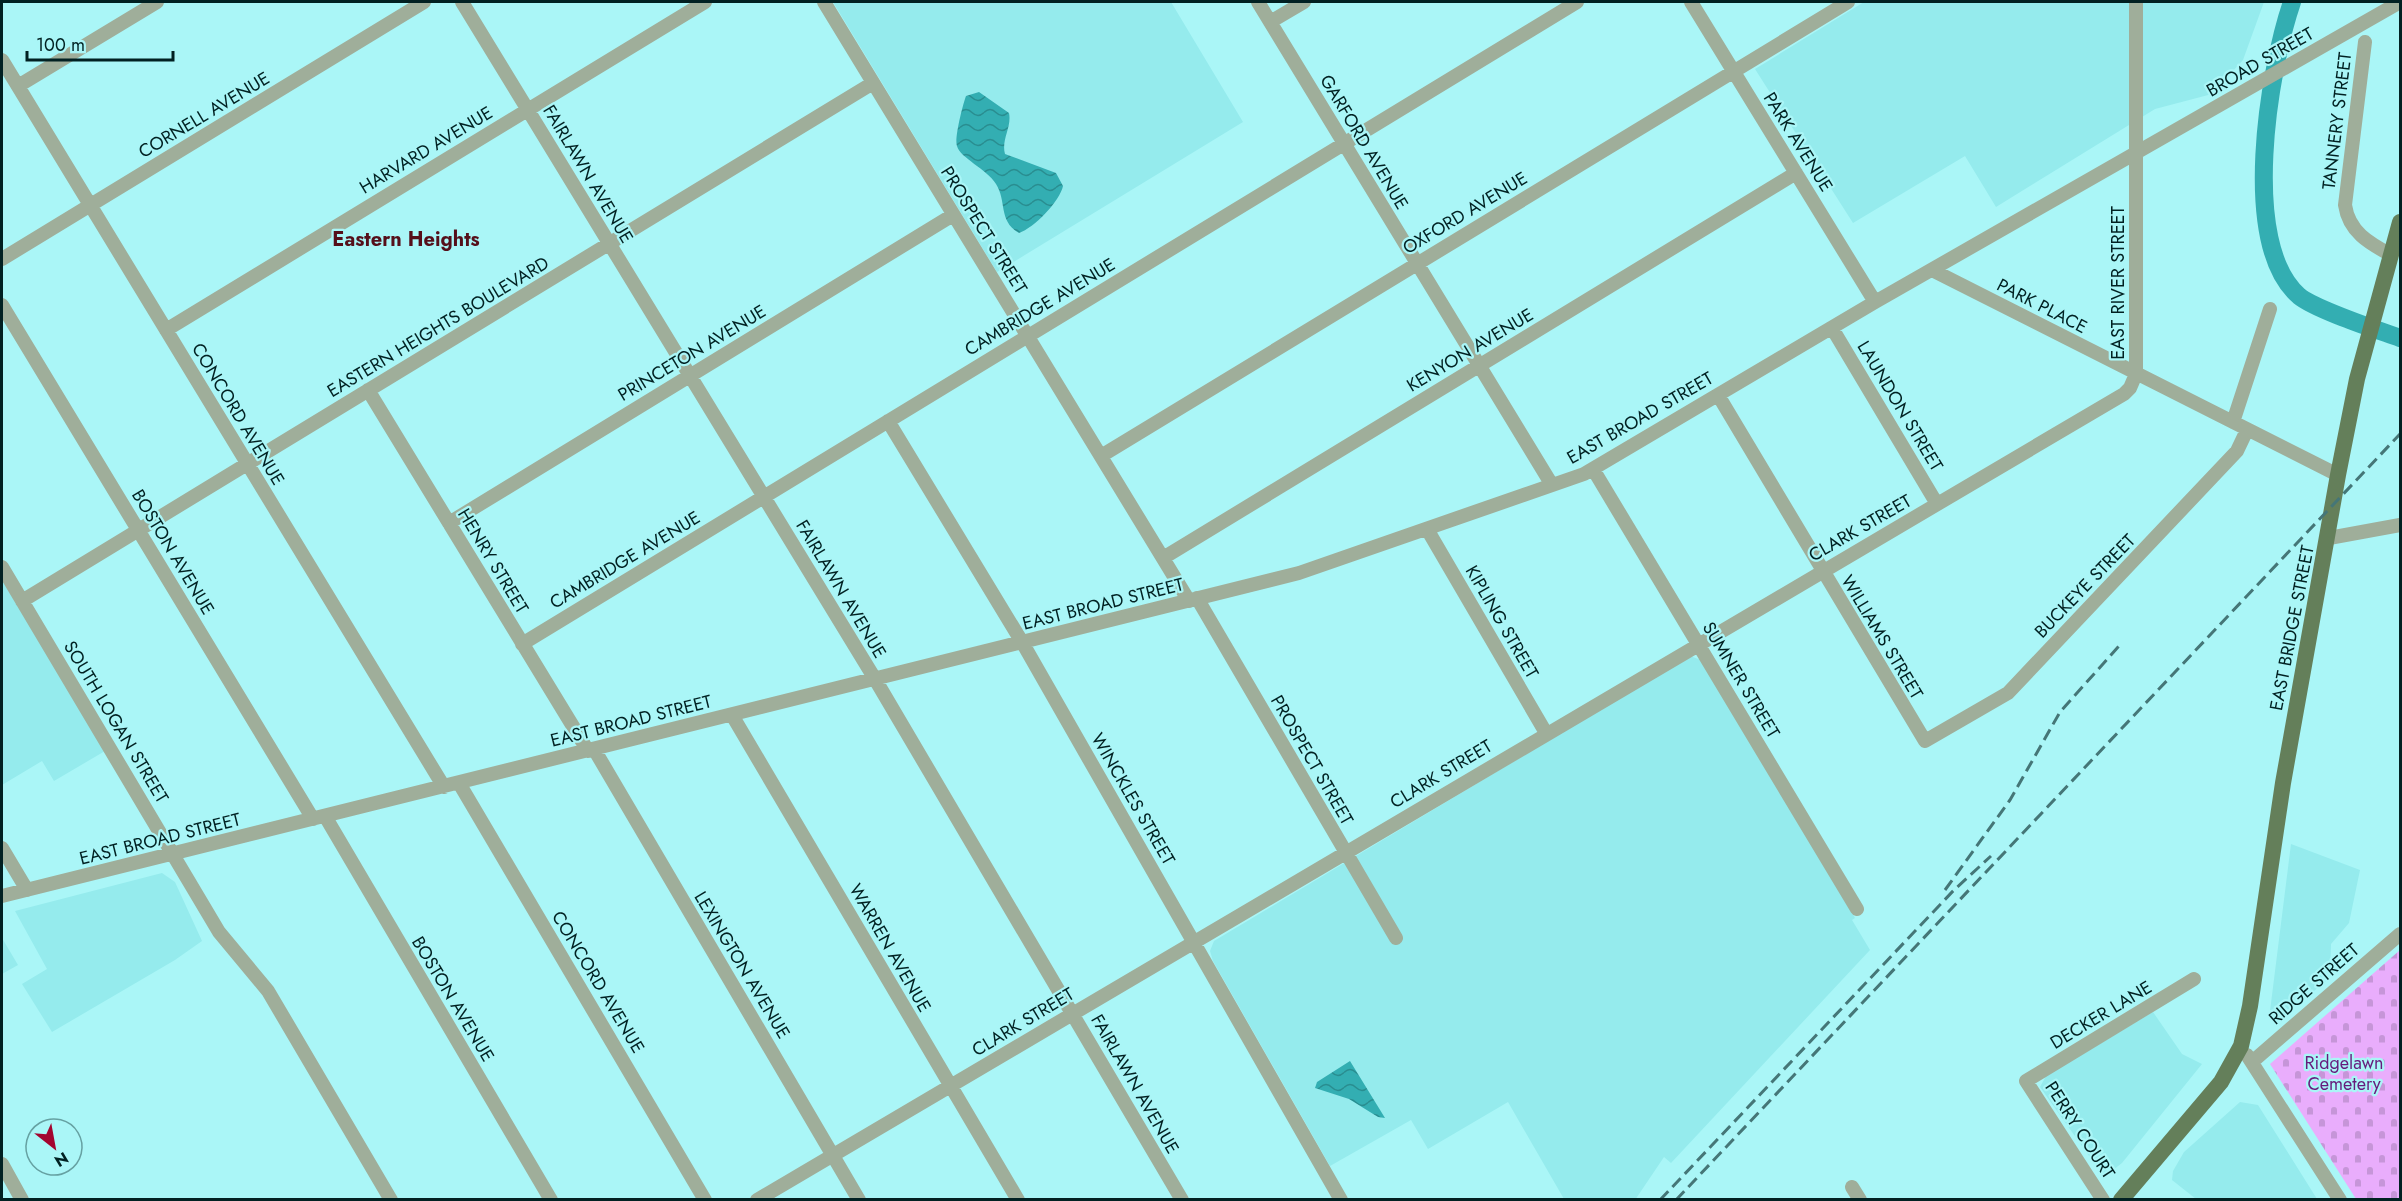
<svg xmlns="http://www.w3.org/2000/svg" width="2402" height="1201" font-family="Jost,sans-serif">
	<defs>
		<pattern id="cemetery-stones" width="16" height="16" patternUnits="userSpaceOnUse" patternTransform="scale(1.5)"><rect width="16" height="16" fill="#e9adfc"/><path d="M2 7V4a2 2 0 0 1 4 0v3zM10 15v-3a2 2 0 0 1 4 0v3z" fill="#c695d8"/></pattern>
		<pattern id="water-waves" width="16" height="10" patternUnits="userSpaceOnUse" patternTransform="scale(1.5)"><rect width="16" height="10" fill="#33aeb2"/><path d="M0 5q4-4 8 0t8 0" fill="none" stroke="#298d90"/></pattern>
	</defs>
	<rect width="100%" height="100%" fill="#aaf6f7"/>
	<!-- built -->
	<path fill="#95ebed" d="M833,2H1171L1243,122L997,272Z
		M1864,2H2264L2243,60L2212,94L2155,109L1996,207L1965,156L1853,223L1755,69Z
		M2,579L105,751L54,781L42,761L2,785Z
		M1690,656L1701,660L1855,918L1852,920L1870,950L1671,1163L1664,1157L1635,1200L1564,1199L1508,1102L1428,1149L1411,1120L1330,1166L1213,961L1210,951L1214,941Z
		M2291,844L2360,870L2349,923L2331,944L2330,978L2283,1016L2269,1019Z
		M162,873L175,882L202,941L175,960L52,1032L22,984L47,969L15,911Z
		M2,938L18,965L2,974Z
		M2153,1012L2182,1054L2202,1064L2122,1163L2104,1177L2040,1087L2046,1076Z
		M2240,1102L2258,1105L2317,1199H2196L2172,1180L2173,1171L2184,1152Z"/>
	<!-- cemetery -->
	<path fill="url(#cemetery-stones)" d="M2400,950V1199H2356L2270,1064Z"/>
	<!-- water -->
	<path fill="url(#water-waves)" d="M979,92L1009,113C1012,127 1001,140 1005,154L1056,173L1063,186C1060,201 1034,228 1019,233C998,221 1007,201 996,184C987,169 960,158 957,146C954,139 963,104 966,96Z
		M1350,1061L1385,1118L1378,1117L1349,1099L1315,1088L1317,1082Z"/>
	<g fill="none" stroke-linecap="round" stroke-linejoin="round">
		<!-- river -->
		<path stroke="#33aeb2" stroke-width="18" d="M2292,2C2269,69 2239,244 2299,296C2316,310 2378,330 2400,338"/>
		<!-- minor -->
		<path stroke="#9fae9a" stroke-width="14" d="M462,2L875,679L1182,1200
			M824,2L1189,601
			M1258,2L1552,485
			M1691,2L1875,302
			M1270,22L1304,2
			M2365,42L2345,205C2349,232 2369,243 2391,255
			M2,60L444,787
			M18,86L157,2
			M2,259L424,2
			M1932,270L2338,475
			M2,305L313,819
			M1832,328L1937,504
			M166,330L705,2
			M368,390L588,751
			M1718,395L1925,741L2008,693L2237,451L2247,430
			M888,421L1022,642L1341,1200
			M2233,422L2270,309
			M1101,456L1848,2
			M1593,469L1857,909
			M449,523L953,215
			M1427,529L1546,733
			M2329,538L2400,525
			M1163,558L1796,173
			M2,567L219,932L268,991L391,1200
			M1197,598L1396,938
			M22,601L873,83
			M522,644L1577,2
			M732,715L1018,1200
			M594,749L859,1200
			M459,783L705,1200
			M325,816L551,1200
			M2,848L27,890
			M2,896L1299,573L1584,474L1875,302L2400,2
			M2247,1055L2340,1200
			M2252,1062L2400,934
			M2,1164L22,1200
			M1852,1187L1860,1200
			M757,1200L2124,394L2130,388L2136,374V2
			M2103,1200L2026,1081L2194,979"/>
		<!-- major -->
		<path stroke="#647f5a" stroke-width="16" d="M2121,1200L2221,1082L2241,1046L2250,1006L2283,783L2338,475L2357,379L2400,222"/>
		<!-- rail -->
		<path stroke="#457677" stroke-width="3" stroke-dasharray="12 6" stroke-linecap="butt" d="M1945,890L2010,800L2060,712L2119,646
			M1660,1200L1954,890L1991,856
			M1676,1200L2400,434"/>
	</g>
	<g text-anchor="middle" stroke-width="4.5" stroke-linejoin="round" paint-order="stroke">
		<!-- street labels -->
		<g font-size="18" fill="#012122" stroke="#aaf6f7">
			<text transform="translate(2260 62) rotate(-30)" y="6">BROAD STREET</text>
			<text transform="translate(204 115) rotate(-31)" y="6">CORNELL AVENUE</text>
			<text transform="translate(2337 121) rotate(-83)" y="6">TANNERY STREET</text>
			<text transform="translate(1364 142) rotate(59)" y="6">GARFORD AVENUE</text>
			<text transform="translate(1798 142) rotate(58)" y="6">PARK AVENUE</text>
			<text transform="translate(426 150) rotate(-31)" y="6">HARVARD AVENUE</text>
			<text transform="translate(588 174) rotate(59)" y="6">FAIRLAWN AVENUE</text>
			<text transform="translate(1465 213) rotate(-31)" y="6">OXFORD AVENUE</text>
			<text transform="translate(984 230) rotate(58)" y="6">PROSPECT STREET</text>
			<text transform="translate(2118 283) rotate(-90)" y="6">EAST RIVER STREET</text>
			<text transform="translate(2042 306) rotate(27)" y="6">PARK PLACE</text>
			<text transform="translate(1040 307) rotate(-31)" y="6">CAMBRIDGE AVENUE</text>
			<text transform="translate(438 327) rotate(-31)" y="6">EASTERN HEIGHTS BOULEVARD</text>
			<text transform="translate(1470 350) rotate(-31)" y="6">KENYON AVENUE</text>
			<text transform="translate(692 353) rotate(-31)" y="6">PRINCETON AVENUE</text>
			<text transform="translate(1900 406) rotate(59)" y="6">LAUNDON STREET</text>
			<text transform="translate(238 414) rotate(59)" y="6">CONCORD AVENUE</text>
			<text transform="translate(1640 418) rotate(-30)" y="6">EAST BROAD STREET</text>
			<text transform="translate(1860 528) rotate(-30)" y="6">CLARK STREET</text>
			<text transform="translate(173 552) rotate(59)" y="6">BOSTON AVENUE</text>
			<text transform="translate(625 560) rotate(-31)" y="6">CAMBRIDGE AVENUE</text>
			<text transform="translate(493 561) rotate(59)" y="6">HENRY STREET</text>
			<text transform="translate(2085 586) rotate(-46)" y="6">BUCKEYE STREET</text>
			<text transform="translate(841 589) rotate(59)" y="6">FAIRLAWN AVENUE</text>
			<text transform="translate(1103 604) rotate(-14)" y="6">EAST BROAD STREET</text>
			<text transform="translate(1502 622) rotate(60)" y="6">KIPLING STREET</text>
			<text transform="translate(2292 628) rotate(-79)" y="6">EAST BRIDGE STREET</text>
			<text transform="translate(1882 637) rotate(59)" y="6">WILLIAMS STREET</text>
			<text transform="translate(1741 680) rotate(59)" y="6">SUMNER STREET</text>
			<text transform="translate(631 721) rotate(-14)" y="6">EAST BROAD STREET</text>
			<text transform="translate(116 722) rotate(59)" y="6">SOUTH LOGAN STREET</text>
			<text transform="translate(1312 760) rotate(60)" y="6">PROSPECT STREET</text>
			<text transform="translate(1441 774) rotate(-31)" y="6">CLARK STREET</text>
			<text transform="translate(1133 799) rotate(60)" y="6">WINCKLES STREET</text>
			<text transform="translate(160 839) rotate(-14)" y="6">EAST BROAD STREET</text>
			<text transform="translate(890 948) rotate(60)" y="6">WARREN AVENUE</text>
			<text transform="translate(742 965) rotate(59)" y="6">LEXINGTON AVENUE</text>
			<text transform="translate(598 982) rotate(59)" y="6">CONCORD AVENUE</text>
			<text transform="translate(2314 984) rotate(-41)" y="6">RIDGE STREET</text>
			<text transform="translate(453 999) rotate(59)" y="6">BOSTON AVENUE</text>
			<text transform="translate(2101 1015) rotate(-31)" y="6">DECKER LANE</text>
			<text transform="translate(1023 1022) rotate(-31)" y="6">CLARK STREET</text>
			<text transform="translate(1135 1084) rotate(60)" y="6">FAIRLAWN AVENUE</text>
			<text transform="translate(2080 1130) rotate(57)" y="6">PERRY COURT</text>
		</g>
		<!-- park labels -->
		<g font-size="18" fill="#661b7c" stroke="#aaf6f7">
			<text x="2344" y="1069">Ridgelawn<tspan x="2344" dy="21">Cemetery</tspan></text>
		</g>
		<!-- neighbourhood labels -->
		<g font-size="20" font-weight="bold" fill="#550f1a" stroke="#aaf6f7">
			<text x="406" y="246">Eastern Heights</text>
		</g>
	</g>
	<!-- border -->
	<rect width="2402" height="1201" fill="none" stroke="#012122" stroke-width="6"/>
	<!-- north arrow -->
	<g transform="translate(54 1147) rotate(149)"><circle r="28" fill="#aaf6f7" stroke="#66a1a2" stroke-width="1.5"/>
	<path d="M0-4.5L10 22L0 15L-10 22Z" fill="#a3052f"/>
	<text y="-9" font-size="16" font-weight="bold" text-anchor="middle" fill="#012122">N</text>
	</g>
	<!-- scale -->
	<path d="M27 51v9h146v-9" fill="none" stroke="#012122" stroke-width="3"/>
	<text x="36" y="51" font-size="18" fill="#012122" stroke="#aaf6f7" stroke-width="4.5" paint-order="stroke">100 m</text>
</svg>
